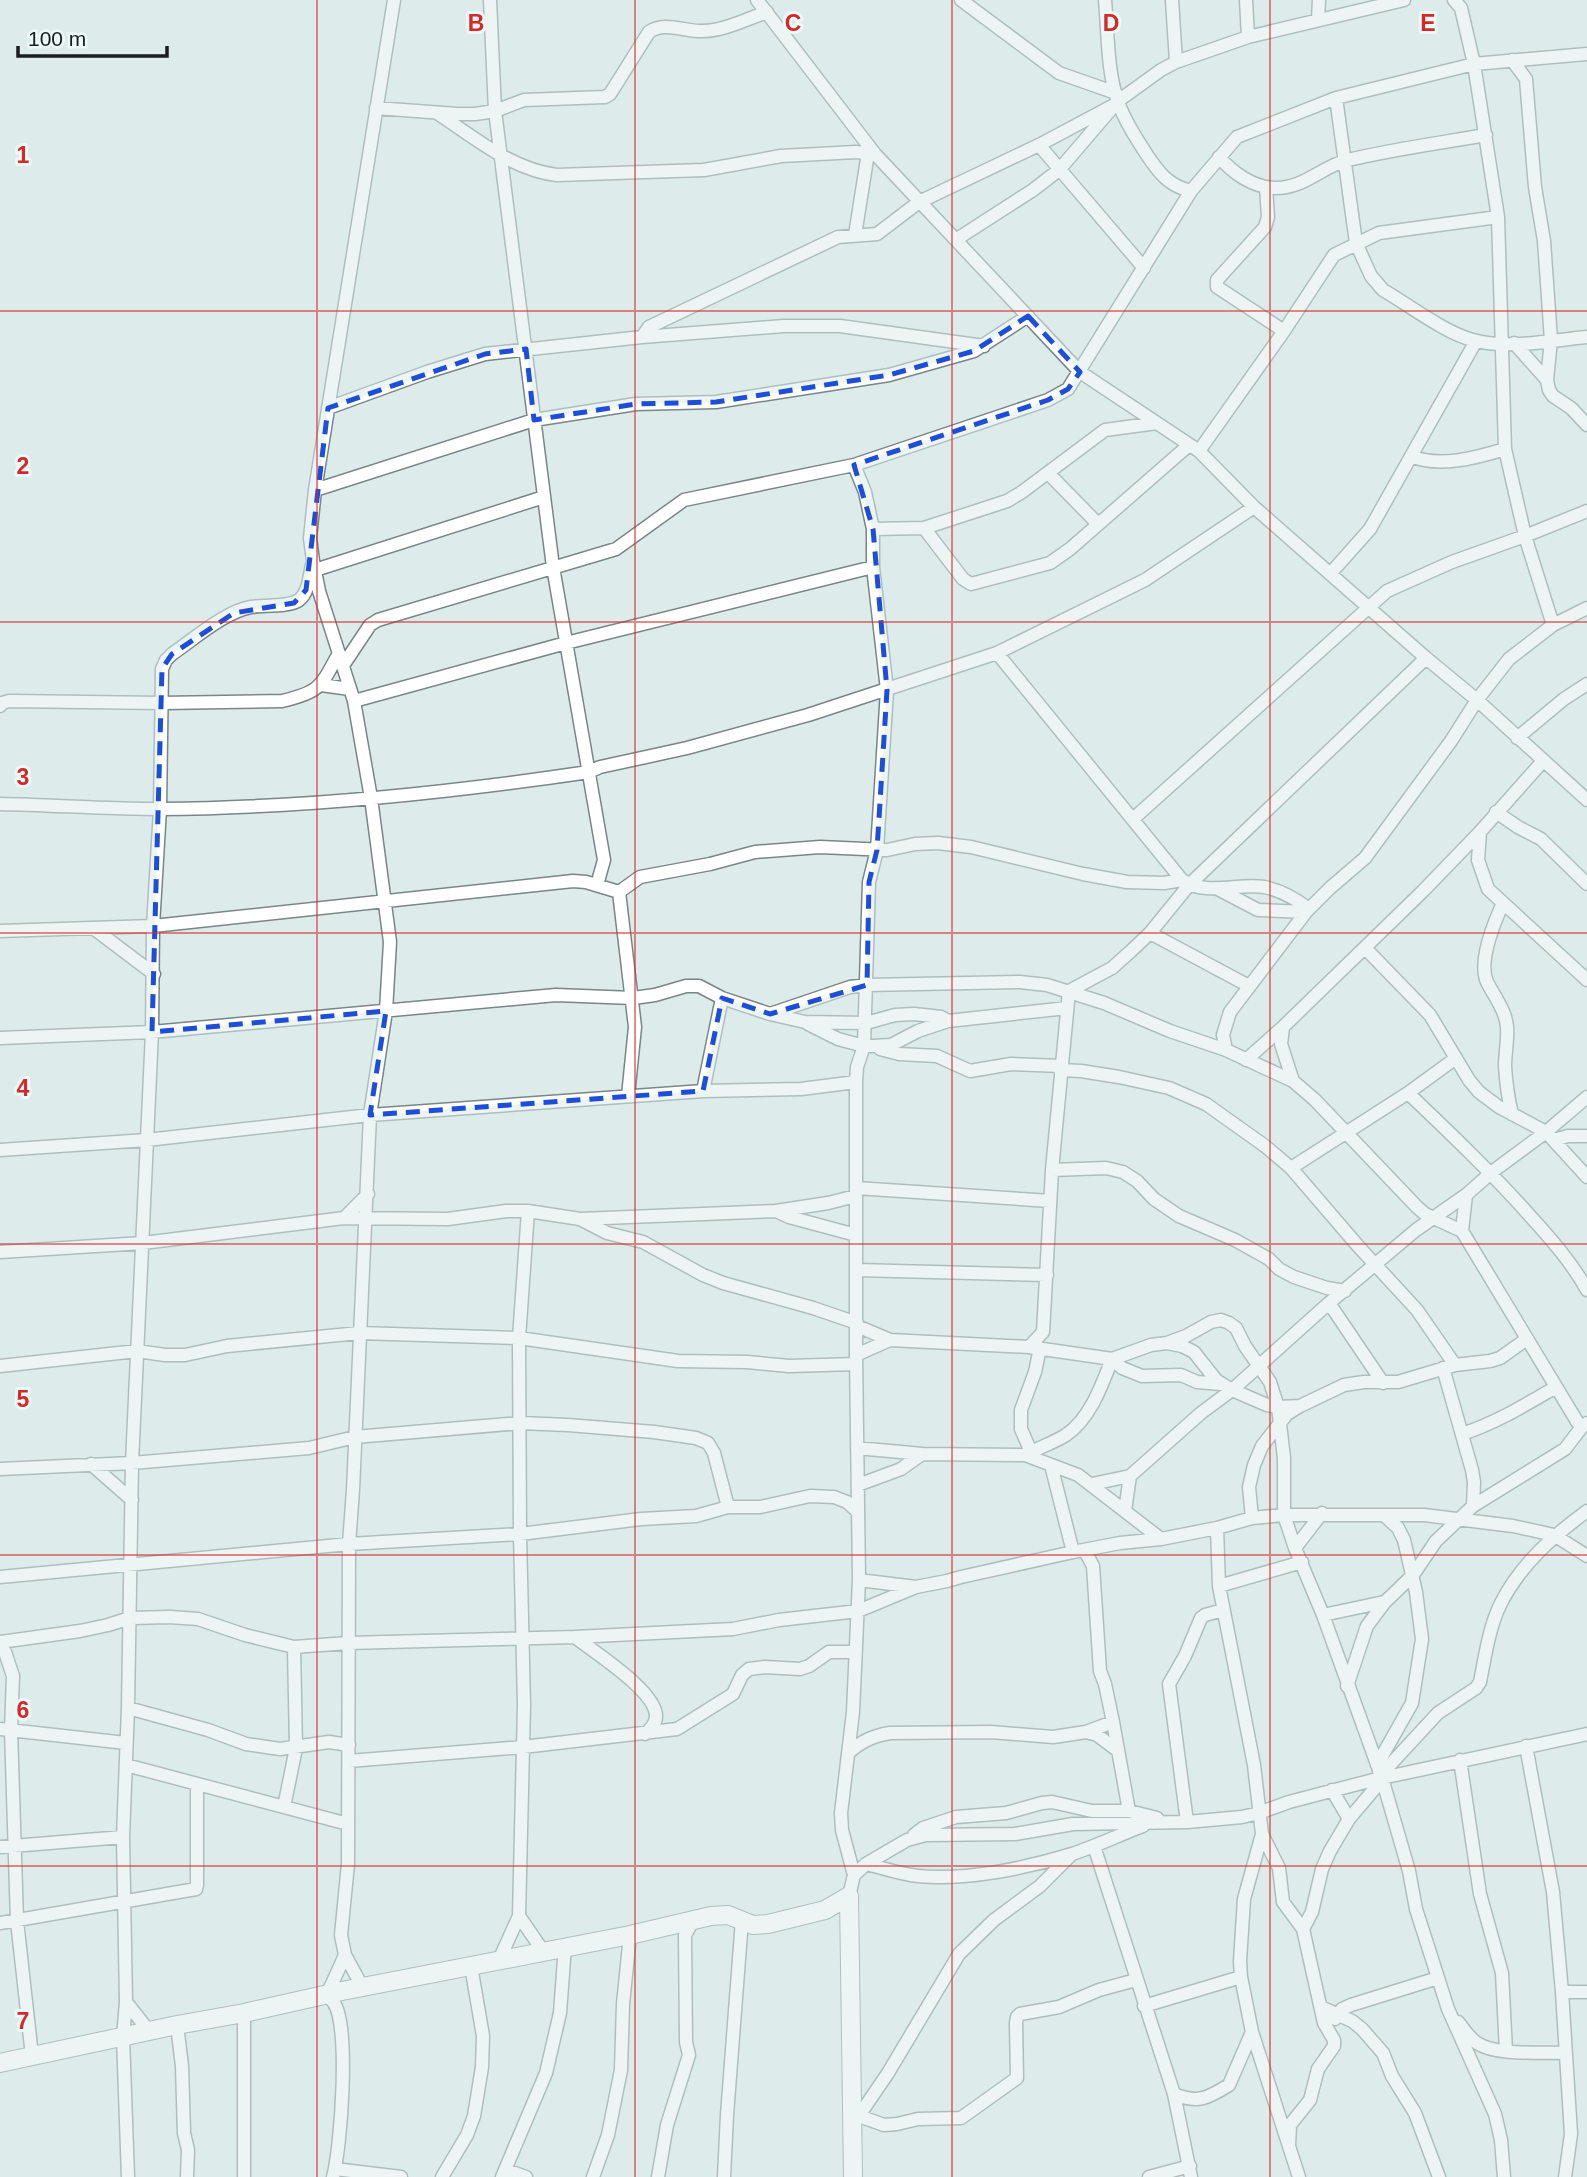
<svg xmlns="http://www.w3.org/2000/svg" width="1587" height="2177" font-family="Arial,sans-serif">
	<rect width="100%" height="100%" fill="#ddeceb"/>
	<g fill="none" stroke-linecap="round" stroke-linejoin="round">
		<!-- street casing -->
		<g stroke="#798686" stroke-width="15">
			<path id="street" d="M490,0L495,111L553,567L604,860L597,885
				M757,0L875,154L1080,372L1199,451L1254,507L1426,658L1477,700L1587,800
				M961,0L1059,73L1116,93
				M1105,0C1108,33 1107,71 1118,102C1125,121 1136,138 1147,155C1159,173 1169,186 1191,191
				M1172,0L1176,62
				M1246,0L1248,37
				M1454,0L1461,8L1474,64L1498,217L1505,449L1525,536L1553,625
				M1318,19L1319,0
				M1512,60L1526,79L1535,187L1544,241L1551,340L1547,380L1549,390L1553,396L1571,408L1587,425
				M1336,98L1356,243L1371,276L1383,290C1409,305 1445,333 1473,340C1507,350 1552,340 1587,337
				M376,108L457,114H475L495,111L524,100L605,97L610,94L649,32C663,22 681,30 698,31C722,32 744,20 767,12
				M437,113C474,137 512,170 557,175L704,170L781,156L856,152L875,154
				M1039,145L1144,268
				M1219,157C1232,172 1252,187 1274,188C1304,189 1322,166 1348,160C1394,149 1440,143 1486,135
				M1266,187L1268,217L1265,227L1217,280V287L1284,331
				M855,235L868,153
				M957,239L1033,190L1059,170L1118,101L1161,70L1176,62L1248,37L1404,0
				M642,337L649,327L838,237L877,234L919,202L1039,145L1114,105
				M1514,343L1547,380
				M328,408L427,372L485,354L642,337L784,326H840L984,346
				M1199,451L1284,331L1334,255L1379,233L1498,217
				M1411,456C1439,468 1476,458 1505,449
				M854,465L865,492L873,529V567L887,690L877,850L869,882L864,1046L857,1067L856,1082V1355L859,1580L853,1712L841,1813L842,1830L854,1875
				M1048,473L1098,524
				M315,490L534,420L636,404L716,402L889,375L974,351L1028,316
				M924,528L963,579L971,584L1050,563L1070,549L1189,445
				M873,529L924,528L1007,501L1022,492L1105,430L1157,423
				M315,570L544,497
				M1330,574L1370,529L1476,341
				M997,653L1182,880C1205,896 1238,883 1264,887C1280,890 1296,899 1309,909
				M344,664L370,625L378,620L616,549L684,500L854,465L1048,400L1068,389L1191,191L1237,137L1336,98L1474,64L1587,54
				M321,685L350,689
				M354,701L566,643L873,567
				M0,706L2,703L9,701L162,703L282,701C321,692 321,686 339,653
				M1517,738L1564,699L1587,684
				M0,804C53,805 106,809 160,809C303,808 447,793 589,772L600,767L687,748L808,715L997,653L1145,580L1254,507
				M1496,812L1518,827L1541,839L1587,884
				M1133,819L1387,591L1452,562L1525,536L1587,511
				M1480,832L1478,860L1488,889L1587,980
				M1216,888L1258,910L1306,912
				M1503,903C1494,923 1478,961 1487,982C1494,996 1506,1011 1507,1027C1508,1040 1505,1053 1505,1066C1506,1082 1508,1098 1512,1114
				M93,928L154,974
				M0,931L153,926L573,881L586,882L619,892
				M1150,933L1249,986
				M1365,948L1430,1015L1469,1080L1479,1092L1499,1107L1546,1132L1587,1177
				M1069,991L1112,968L1131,951L1150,933L1189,885L1426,658
				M770,1014L850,987L867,985L1020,982L1047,985L1104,1003L1170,1031L1226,1050L1293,1081L1315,1100L1417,1207L1425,1214L1462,1231L1581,1428
				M808,1024L838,1039L864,1046H873L891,1045L918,1031L948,1021L1067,1008
				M1283,1027L1281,1044L1293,1081
				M0,1038L152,1032L556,995L633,998L655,995L686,986H699L722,998L770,1014L805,1022L866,1023L895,1015L914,1014L941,1017L948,1021
				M880,1049L899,1054L937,1056L970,1071L1011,1064L1061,1066
				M1226,1050L1223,1035L1230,1012L1306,912L1330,888L1365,858L1451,741L1477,700L1509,659L1553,625L1587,608
				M1246,1060L1283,1027L1423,891L1480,832L1543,761
				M1060,1070L1081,1071L1119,1077L1169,1088L1206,1104L1265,1146L1291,1168L1358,1246L1417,1310L1455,1365
				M703,1091L722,998
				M1408,1093C1450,1133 1492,1173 1531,1217C1551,1239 1572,1263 1587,1290
				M628,1096L635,1027L619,892L640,877L710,864L755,852L820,847L887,850L915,844L938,843L971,847L1083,874L1127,882L1164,883L1182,880
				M1554,1140L1568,1136H1587
				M0,1150L147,1140L370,1115L703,1091L801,1089L856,1082
				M1291,1168L1408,1093L1456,1058
				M1052,1170L1106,1168L1123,1172L1137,1181L1154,1199L1179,1216L1235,1240L1269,1259L1279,1269L1294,1277L1327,1288L1345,1291
				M856,1188L1050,1201
				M776,1211L789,1217L856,1235
				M344,1218L368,1194
				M580,1219L607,1233L643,1242L703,1275L723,1283L813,1308L857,1323
				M1462,1231L1466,1195
				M0,1252L143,1243L344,1218L448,1219L506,1211H528L580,1219L776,1211L828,1203L856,1196
				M857,1270L1047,1275
				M1329,1303L1383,1383
				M857,1326L890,1340L1029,1347L1112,1359L1151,1345L1167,1343L1182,1346L1194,1352L1216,1380L1232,1390L1267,1405L1278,1407L1300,1406
				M1167,1343L1186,1336L1211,1322L1221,1320L1229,1323L1236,1328L1245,1346L1270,1382L1278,1407L1284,1458V1515L1295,1548L1323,1615L1382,1778L1409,1871L1416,1909L1448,2009L1495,2114L1501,2140L1504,2177
				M1029,1347L1043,1332L1052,1170L1069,991
				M856,1355L890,1340
				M1112,1359L1122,1368L1142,1376L1181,1375L1197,1382L1221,1384
				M0,1366L137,1351L165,1355H185L227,1346L359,1333L519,1338L678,1361L747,1362L789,1366L856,1364
				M1443,1368L1472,1470L1474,1482L1473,1506
				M1462,1434C1496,1423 1525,1405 1556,1387
				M857,1448L922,1454L1025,1455L1078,1475L1161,1539
				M1031,1452L1021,1429V1410L1035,1372L1040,1348
				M1025,1455C1038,1448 1053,1443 1066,1435C1090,1419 1102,1385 1112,1359
				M91,1464L132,1500
				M1051,1465L1073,1552
				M0,1469L132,1463L309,1448L355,1437L520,1423L568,1425L654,1432L696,1438L708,1443L714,1453L728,1507
				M1092,1484L1130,1476L1201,1413L1232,1390L1329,1303L1416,1230L1466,1195L1492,1172L1546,1132L1587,1097
				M858,1485L901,1469L922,1454
				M1125,1511L1130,1476
				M1252,1518L1249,1487L1254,1465L1262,1446L1287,1414L1300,1406L1344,1385L1364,1382H1398L1455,1365L1490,1361L1500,1358L1527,1339
				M1217,1528L1219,1586L1254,1765L1262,1834L1279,1868L1283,1902L1303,1929L1324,2023L1334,2040V2046L1318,2069L1310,2100L1290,2125L1289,2146
				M1295,1548L1322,1513
				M1085,1551L1093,1566L1100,1671L1105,1684L1113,1722L1129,1811
				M0,1577L349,1544L520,1534L641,1519L696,1516L728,1507H760L810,1496L834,1497L847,1502L858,1512
				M859,1580L916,1587
				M1219,1586L1302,1562
				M1323,1615L1384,1602
				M575,1637C594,1652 656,1691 656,1716C656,1724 651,1729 645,1734
				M0,1642L80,1631L108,1625L130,1618L170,1617L198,1619L245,1635L294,1647L348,1643L575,1637L733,1629L779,1620L858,1611L916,1587L947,1581L961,1577L1073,1552L1120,1543L1161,1539L1217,1528L1252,1518L1284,1515H1424L1513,1526L1554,1535L1587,1556
				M0,1646L5,1652L13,1676L11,1730L17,1921L32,2056
				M1347,1686L1367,1626L1385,1602L1413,1575L1436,1541L1473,1506L1565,1449L1581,1428L1587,1423
				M128,1708L208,1730L246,1744L280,1749L329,1742L349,1745
				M0,1729L126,1743
				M1086,1732L1097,1735L1117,1750
				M1526,1746L1553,1892L1562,1992L1571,2134L1565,2177
				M848,1753C862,1741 872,1736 890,1733L991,1732L1053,1737L1086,1732L1113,1722
				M1460,1760L1480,1894L1502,1973L1506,2051
				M349,1761L523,1747L677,1729L733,1694L742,1675L749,1669L765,1667L800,1669L809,1666L829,1652H855
				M126,1765L348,1824
				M1377,1765L1412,1703L1422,1639L1416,1592L1404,1540L1398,1528L1385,1516
				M1379,1771L1389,1766L1438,1713L1476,1688L1480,1682C1485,1657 1489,1627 1501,1603C1521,1564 1553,1536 1587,1511
				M1332,1790L1349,1819
				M284,1807L296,1748L294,1647
				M1187,1822L1169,1684L1185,1656L1201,1618L1205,1615L1223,1610
				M1262,1834L1244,1899L1240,1961L1241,1977L1252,2032L1299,2177
				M914,1835L923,1828L956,1817L1006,1813L1042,1803L1052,1802L1092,1811H1129L1157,1818
				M1094,1846L1174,2094L1191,2177
				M0,1847L123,1837
				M866,1864C883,1868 900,1874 918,1876C965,1881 1027,1868 1072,1854C1096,1846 1119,1835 1143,1826
				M849,1896L854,1875L866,1864L907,1840L926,1835L1015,1834L1073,1824L1187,1822L1242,1817L1259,1813L1289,1802L1377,1779L1587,1734
				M519,1916L543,1951
				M0,1923L196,1889L197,1885V1784
				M1303,1929L1312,1912L1322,1869L1330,1851L1349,1819L1376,1787L1377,1779
				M499,1960L519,1916L524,1705L520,1534L519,1338L528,1211
				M363,1988L345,1955L341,1935L348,1864L349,1544L353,1490L370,1115L386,1011L390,942L371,798L354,701L319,591L313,561L310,538L315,490L394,0
				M1562,1992H1587
				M126,2002L149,2031
				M1144,2006L1241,1977
				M1321,2007L1352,2021L1362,2029L1383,2053L1392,2076L1415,2113L1439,2177
				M1335,2019L1342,2009L1351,2005L1438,1978
				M1458,2022C1464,2029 1469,2038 1477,2043C1496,2056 1542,2052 1566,2053
				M177,2025L182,2066L184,2133L188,2150L187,2177
				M1174,2094C1198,2104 1208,2098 1229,2085L1252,2032
				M859,2116L884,2125L897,2124L918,2119L961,2118L1017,2078L1016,2023L1017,2017L1020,2014L1059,2007L1099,1990L1136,1980
				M854,2123L888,2073L959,1954L994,1920L1040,1886L1072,1854
				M335,2169L401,2177
				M506,2170L526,2177
				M128,2177L123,2037L126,2002L123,1837L128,1708L132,1463L152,1032L153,926L160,809L162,669L166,660L172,654C194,639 226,611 251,607C263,605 290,607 299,600C309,592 309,577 312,565
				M244,2177V2013
				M333,2177C341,2147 350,2027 334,2003C332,2000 329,1997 327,1995L345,1955
				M442,2177L467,2135L474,2116L482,2067L483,2036L471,1966
				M502,2177L546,2073L560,2013L565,1946
				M593,2177L608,2135L621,2070L623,2004L630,1935
				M658,2177L667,2125L689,2055L686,2042L685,1935L694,1919
				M724,2177L727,2115L742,1920
				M1149,2177L1190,2166"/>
		</g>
		<!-- secondary casing -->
		<g stroke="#798686" stroke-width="20">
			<path id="secondary" d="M849,1896L853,2177
				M0,2063L177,2025L244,2013L342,1991L630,1935L711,1916L728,1915L753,1925L768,1924L825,1910L849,1896"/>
		</g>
		<!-- street -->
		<use href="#street" stroke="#fff" stroke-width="12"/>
		<!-- secondary -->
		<use href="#secondary" stroke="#fff" stroke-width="18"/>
	</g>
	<!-- marked area -->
	<path d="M0 0H1587V2177H0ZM1028,316L1080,372L1068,389L1048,400L854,465L873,529L887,690L877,850L869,882L867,985L770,1014L722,998L703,1091L370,1115L386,1011L152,1032L162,669L172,654L234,613L294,603L306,590L328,408L485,354L526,349L534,420L636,404L716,402L889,375L974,351Z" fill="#ddeceb" fill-opacity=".55" fill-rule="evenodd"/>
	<path fill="none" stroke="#1d4ed8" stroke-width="5" stroke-dasharray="14 9" stroke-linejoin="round" d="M1028,316L1080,372L1068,389L1048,400L854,465L873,529L887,690L877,850L869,882L867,985L770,1014L722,998L703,1091L370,1115L386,1011L152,1032L162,669L172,654L234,613L294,603L306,590L328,408L485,354L526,349L534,420L636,404L716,402L889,375L974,351Z"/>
	<!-- grid -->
	<path fill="none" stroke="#d62828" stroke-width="2" stroke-opacity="0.55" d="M317,0V2177M635,0V2177M952,0V2177M1270,0V2177M0,311H1587M0,622H1587M0,933H1587M0,1244H1587M0,1555H1587M0,1866H1587"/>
	<g font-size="23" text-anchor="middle" font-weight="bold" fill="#d62828" stroke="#ebf9f8" stroke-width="6" stroke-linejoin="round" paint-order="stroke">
		<text x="476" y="31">B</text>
		<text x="793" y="31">C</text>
		<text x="1111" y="31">D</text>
		<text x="1428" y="31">E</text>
		<text x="23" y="163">1</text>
		<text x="23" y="474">2</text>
		<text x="23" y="785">3</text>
		<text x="23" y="1096">4</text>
		<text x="23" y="1407">5</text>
		<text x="23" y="1718">6</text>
		<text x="23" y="2029">7</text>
	</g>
	<!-- scale -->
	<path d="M18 46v10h149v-10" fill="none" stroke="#181d1d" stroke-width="3.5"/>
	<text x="28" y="46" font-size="21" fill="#181d1d" stroke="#ebf9f8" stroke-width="5" paint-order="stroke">100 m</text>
</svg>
